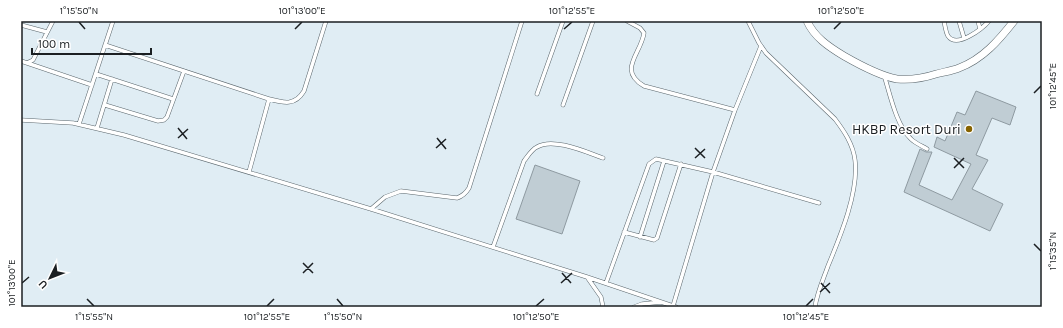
<svg xmlns="http://www.w3.org/2000/svg" width="1063" height="328" font-family="Karla,sans-serif">
	<rect width="100%" height="100%" fill="#e0edf4"/>
	<!-- building -->
	<path fill="#c0cdd4" stroke="#8e9aa1" d="M976,91L1016,107L1010,125L992,118L976,155L988,160L972,189L1003,204L990,231L904,192L920,149L926,152H932L919,185L952,200L971,164L934,147L937,137L945,141L957,112L965,115Z
		M535,165L580,181L562,234L516,219Z"/>
	<g fill="none" stroke-linecap="round" stroke-linejoin="round">
		<!-- service casing -->
		<g stroke="#5b676d" stroke-width="4.5">
			<path id="service" d="M627,21L640,28L644,33C641,54 617,70 644,86L735,110
				M748,21L759,43L766,53L835,119C844,131 853,144 855,160C859,192 840,237 828,266C823,280 817,293 815,307
				M944,21C945,26 946,33 948,36C957,49 983,28 989,21
				M959,21L964,38
				M978,21L980,29
				M21,25L47,32
				M105,45L269,99C284,103 295,106 304,91L326,21
				M21,61L27,63L33,60L53,21
				M27,63L92,85
				M96,74L173,99
				M884,75C890,94 896,125 911,139C915,143 922,146 927,149
				M537,94L563,21
				M105,105L158,121L164,120L167,117L184,71
				M563,105L593,21
				M21,120L73,123L124,135L371,209L587,277L676,307
				M79,124L113,21
				M97,128L112,79
				M249,172L269,99
				M371,209L385,197L401,191L457,198C463,196 466,193 469,188L522,21
				M624,232L654,240L657,238L681,164
				M640,237L664,161
				M493,247L524,161C528,156 531,150 537,147C553,137 586,152 603,158
				M587,277L601,297L603,307
				M606,283L649,164L656,159L713,172L819,203
				M673,306L713,172L735,110L761,46
				M634,307L642,304L661,302"/>
		</g>
		<!-- minor casing -->
		<g stroke="#5b676d" stroke-width="8">
			<path id="minor" d="M807,21C814,37 829,47 844,56C858,64 880,76 897,79C909,80 924,78 936,74C943,72 952,71 959,68C983,59 999,40 1014,21"/>
		</g>
		<!-- service -->
		<use href="#service" stroke="#fff" stroke-width="3.5"/>
		<!-- minor -->
		<use href="#minor" stroke="#fff" stroke-width="7"/>
	</g>
	<!-- ticks -->
	<path fill="none" stroke="#1b1f22" stroke-width="1.5" d="M79,22L85,29M295,29L302,22M564,29L572,22M834,29L841,22M1034,93L1041,86M178,128L187,139M178,138L188,129M437,138L446,149M436,148L446,139M695,148L705,158M695,158L705,149M954,158L964,168M954,168L964,158M1034,244L1041,251M303,263L313,273M303,273L313,263M562,273L571,283M22,283L29,277M561,283L572,273M821,283L830,293M820,292L830,283M87,299L94,306M337,299L343,306M267,306L274,299M536,306L544,299M806,306L813,299"/>
	<!-- markers -->
	<circle fill="#876300" stroke="#fff" stroke-width="1.5" cx="969" cy="129" r="4"/>
	<g text-anchor="middle" stroke-width="3" stroke-linejoin="round" paint-order="stroke">
		<!-- poi labels -->
		<g font-size="14" fill="#1b1f22" stroke="#fff" text-anchor="end">
			<text x="961" y="134">HKBP Resort Duri</text>
		</g>
	</g>
	<!-- border -->
	<rect width="1063" height="328" fill="none" stroke="#ffffff" stroke-width="44"/>
	<!-- north arrow -->
	<g transform="translate(50 278) rotate(227)" stroke="#ffffff" stroke-width="3" paint-order="stroke">
	<path d="M0-3L7 15L0 10L-7 15Z" fill="#1b1f22"/>
	<text y="-6" font-size="11" font-weight="bold" text-anchor="middle" fill="#1b1f22">U</text>
	</g>
	<!-- scale -->
	<path d="M32 48v6h119v-6" fill="none" stroke="#1b1f22" stroke-width="2"/>
	<text x="38" y="48" font-size="12" fill="#1b1f22" stroke="#ffffff" stroke-width="3" paint-order="stroke">100 m</text>
	<rect x="22" y="22" width="1019" height="284" fill="none" stroke="#1b1f22" stroke-width="1.5"/>
	<g font-size="10" text-anchor="middle" fill="#1b1f22">
		<text x="79" y="14">1°15'50"N</text>
		<text x="302" y="14">101°13'00"E</text>
		<text x="572" y="14">101°12'55"E</text>
		<text x="841" y="14">101°12'50"E</text>
		<text transform="translate(1052 86) rotate(-90)" y="4">101°12'45"E</text>
		<text transform="translate(1052 251) rotate(-90)" y="4">1°15'35"N</text>
		<text transform="translate(11 283) rotate(-90)" y="4">101°13'00"E</text>
		<text x="94" y="320">1°15'55"N</text>
		<text x="267" y="320">101°12'55"E</text>
		<text x="343" y="320">1°15'50"N</text>
		<text x="536" y="320">101°12'50"E</text>
		<text x="806" y="320">101°12'45"E</text>
	</g>
</svg>
